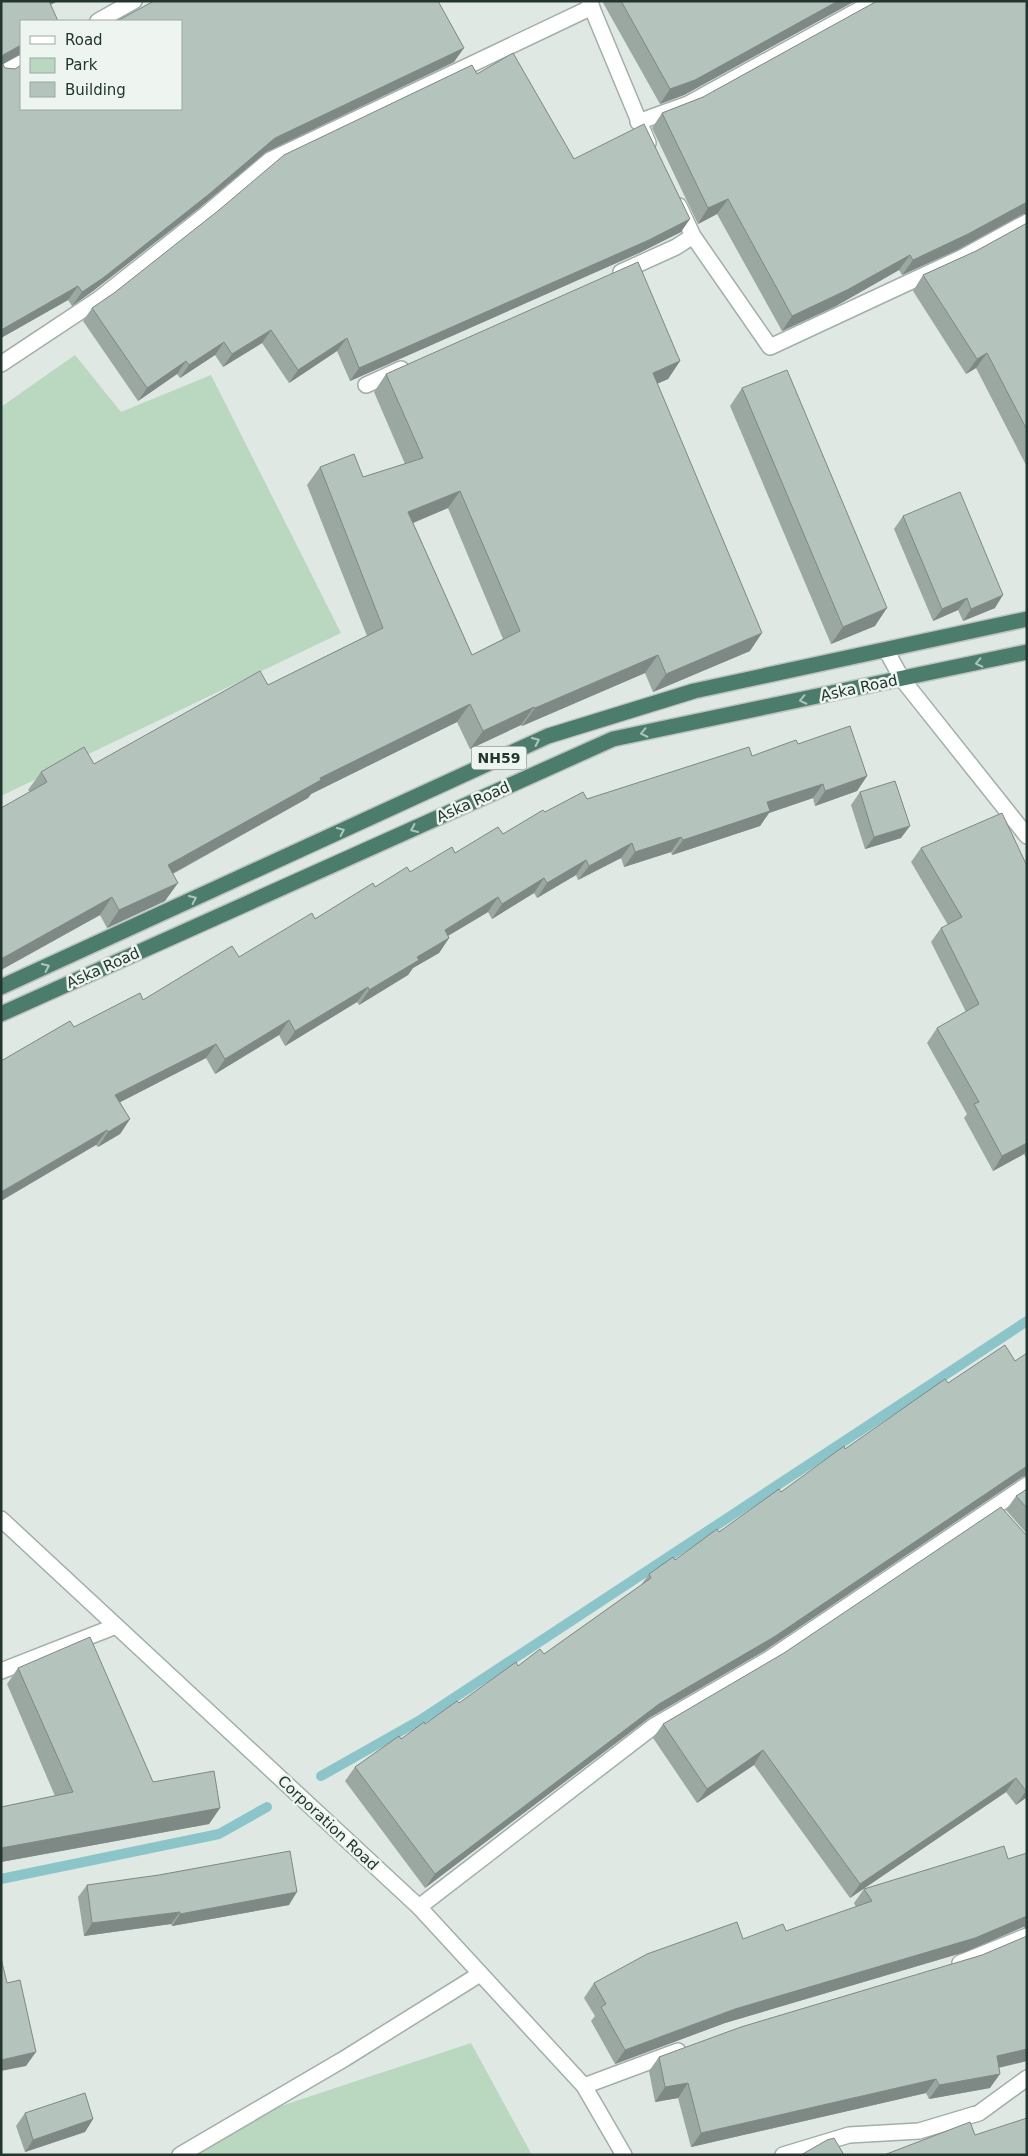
<svg xmlns="http://www.w3.org/2000/svg" width="1028" height="2156" font-family="'DejaVu Sans',sans-serif">
	<rect width="100%" height="100%" fill="#dfe8e3"/>
	<!-- green -->
	<path fill="#b9d8bf" d="M75,355L121,412L211,375L341,633L1,796V407Z
		M471,2043L532,2155H178L263,2112Z"/>
	<g fill="none" stroke-linecap="round" stroke-linejoin="round">
		<!-- stream -->
		<path stroke="#8bc5c9" stroke-width="10" d="M321,1776L422,1719L1027,1321
			M1,1879L219,1834L267,1807"/>
		<!-- minor casing -->
		<g stroke="#a3afa9" stroke-width="18">
			<path id="minor" d="M589,1L648,143
				M98,21L134,1
				M1,74L21,63
				M638,122L688,104L875,1
				M679,206L693,236L770,347L961,258L1027,222
				M621,272L676,247L693,236
				M1,364L99,299L204,216L270,160L592,7
				M366,385L401,369
				M886,650L902,679L1027,836
				M1,1671L116,1626
				M419,1907L654,1726L769,1659L1027,1485
				M960,1963L1027,1936
				M584,2086L678,2051
				M180,2155L344,2059L480,1974
				M783,2155L849,2135L919,2131L979,2113L1027,2078"/>
		</g>
		<!-- tertiary casing -->
		<g stroke="#a3afa9" stroke-width="18">
			<path id="tertiary" d="M1,1519L419,1907L584,2086L624,2155"/>
		</g>
		<!-- trunk casing -->
		<g stroke="#bdc3c1" stroke-width="18">
			<path id="trunk" d="M1,987L548,736L694,691L1027,619
				M1,1014L613,739L1027,652"/>
		</g>
		<!-- minor -->
		<use href="#minor" stroke="#fff" stroke-width="15"/>
		<!-- tertiary -->
		<use href="#tertiary" stroke="#fff" stroke-width="15"/>
		<!-- trunk -->
		<use href="#trunk" stroke="#4c7c6c" stroke-width="15"/>
	</g>
	<!-- wall -->
	<path fill="#9ba8a2" fill-rule="evenodd" d="M1,1H58L21,21L3,64L5,68L15,69L454,62L266,152L198,209L93,291L72,306L68,300L1,338Z
		M602,1H855L684,95L660,104Z
		M477,74L574,159L681,232L639,253L350,381L337,351L289,383L262,343L223,367L215,355L180,378L177,374L138,401L83,321L92,308Z
		M703,97L1023,214L957,250L902,275L899,270L836,306L782,331L717,214L698,224L652,128L662,113Z
		M1027,223V467L976,368L966,374L913,291L923,275L976,251Z
		M680,361L668,379L657,384L750,651L653,692L645,673L522,726L521,725L470,749L457,722L311,794L308,798L173,874L165,901L107,928L100,915L1,970V808L30,792L28,790L41,772L94,764L268,685L367,636L307,485L320,467L363,477L405,464L374,392L386,374ZM448,508L503,639L472,655L413,523Z
		M742,388L875,626L831,644L730,406Z
		M903,516L995,608L963,621L958,610L933,621L894,529Z
		M798,744L867,776L857,791L815,806L813,798L769,813L760,826L672,855L671,852L624,867L621,858L578,880L576,875L537,898L534,893L492,919L488,912L448,936L449,938L439,953L413,968L408,975L359,1005L357,1002L285,1046L279,1035L215,1074L206,1058L120,1102L130,1119L120,1134L98,1147L96,1145L74,1027L143,1000L239,957L315,919L375,887L503,834L545,812L587,799Z
		M860,792L901,838L865,849L851,805Z
		M921,848L1027,866V1160L1024,1154L993,1171L964,1118L967,1114L927,1043L937,1028L966,1012L931,942L941,928L948,925L911,862Z
		M845,1449L1022,1477L764,1651L649,1718L425,1888L345,1781L355,1767L459,1703L518,1666L544,1654L641,1585L649,1574L675,1560L781,1492Z
		M1027,1489V1534L1006,1510L1016,1496Z
		M1027,1536V1797L1016,1805L1006,1792L850,1898L754,1765L697,1803L653,1738L663,1724Z
		M18,1668L153,1782L220,1808L209,1824L1,1862V1807L55,1796L7,1684Z
		M1008,1859L1023,1927L965,1952L725,2023L615,2064L591,2021L595,2016L584,1998L594,1983L743,1939L786,1931L856,1907L854,1903L864,1889Z
		M87,1885L289,1905L172,1926L171,1924L84,1936L78,1897Z
		M982,1955L1027,2061L999,2068L990,2088L929,2099L926,2093L691,2147L678,2098L655,2102L649,2071L659,2057Z
		M25,2113L93,2119L85,2132L25,2152L16,2126Z"/>
	<!-- shaded-wall -->
	<path fill="#7e8884" d="M44,1H58L38,10Z
		M838,1H855L684,95L660,104L670,89Z
		M21,45V54L1,65V57L3,55Z
		M464,48L454,62L266,152L198,209L93,291L72,306L82,292L275,138Z
		M728,199L717,214L698,224L708,208Z
		M1027,202V214H1023L957,250L902,275L913,260Z
		M690,219L681,232L639,253L350,381L359,368Z
		M910,255L899,270L836,306L782,331L792,316Z
		M78,286L68,300L1,338V330Z
		M271,330L262,343L223,367L232,354Z
		M347,338L337,351L289,383L298,370Z
		M224,342L215,355L180,378L189,365Z
		M987,353L976,368L966,374L977,359Z
		M186,361L177,374L138,401L147,388Z
		M680,361L668,379L640,391L653,373Z
		M460,491L448,508L396,530L408,512Z
		M1003,595L995,608L963,621L971,609Z
		M967,598L958,610L933,621L942,609Z
		M887,608L875,626L831,644L843,627Z
		M762,633L750,651L653,692L666,674Z
		M658,655L645,673L522,726L535,708Z
		M470,704L457,722L311,794L308,798L155,883L168,865L320,778Z
		M534,707L521,725L470,749L483,731Z
		M867,776L857,791L815,806L825,791Z
		M823,784L813,798L769,813L760,826L672,855L683,840L767,802Z
		M910,826L901,838L865,849L874,837Z
		M681,837L671,852L624,867L635,852Z
		M632,843L621,858L578,880L589,866Z
		M586,860L576,875L537,898L547,883Z
		M544,878L534,893L492,919L502,904Z
		M178,883L165,901L107,928L119,910Z
		M112,897L100,915L1,970V959Z
		M498,897L488,912L434,944L445,930Z
		M449,938L439,953L413,968L408,975L359,1005L369,990L417,957Z
		M368,987L357,1002L285,1046L295,1031Z
		M289,1020L279,1035L215,1074L225,1059Z
		M216,1044L206,1058L105,1110L115,1095Z
		M130,1119L120,1134L98,1147L108,1132Z
		M107,1130L96,1145L1,1201V1192Z
		M1027,1143V1149L1024,1154L993,1171L1002,1156Z
		M1027,1466V1476L1022,1477L764,1651L649,1718L425,1888L435,1874L659,1704Z
		M763,1750L754,1765L697,1803L707,1789Z
		M1016,1778L1006,1792L850,1898L860,1884Z
		M1027,1790V1797L1016,1805L1026,1791Z
		M220,1808L209,1824L1,1862V1848Z
		M297,1892L289,1905L172,1926L180,1914Z
		M180,1912L171,1924L84,1936L92,1923Z
		M1027,1916V1928L1023,1927L965,1952L725,2023L615,2064L625,2050L735,2009Z
		M1027,2049V2061L987,2070L997,2056Z
		M36,2052L26,2066L1,2071V2060Z
		M1000,2074L990,2088L929,2099L939,2085Z
		M936,2079L926,2093L691,2147L701,2133Z
		M688,2083L678,2098L655,2102L665,2087Z
		M93,2119L85,2132L25,2152L33,2140Z"/>
	<!-- building -->
	<path fill="#b4c3bc" stroke="#7e8884" fill-rule="evenodd" d="M1,1H49L58,21H21V45L3,55L1,60Z
		M154,1H438L464,48L275,138L208,195L103,278L82,292L78,286L1,330V61L5,68L15,69L21,65V109H181V21H117Z
		M621,1H838L695,80L670,89Z
		M877,1H1027V202L968,234L913,260L910,255L847,290L792,316L728,199L708,208L662,113L703,97Z
		M513,53L574,159L644,124L690,219L649,240L359,368L347,338L298,370L271,330L232,354L224,342L189,365L186,361L147,388L92,308L114,293L219,210L284,155L472,65L477,74Z
		M1027,223V430L987,353L977,359L923,275L976,251Z
		M638,262L680,361L653,373L762,633L666,674L658,655L535,708L534,707L483,731L470,704L320,778L321,780L168,865L178,883L119,910L112,897L1,959V808L47,782L41,772L84,747L94,764L260,671L268,685L383,628L320,467L354,454L363,477L423,458L386,374ZM460,491L520,631L472,655L408,512Z
		M787,370L887,608L843,627L742,388Z
		M960,492L1003,595L971,609L967,598L942,609L903,516Z
		M850,726L867,776L825,791L823,784L767,802L770,811L683,840L681,837L635,852L632,843L589,866L586,860L547,883L544,878L502,904L498,897L445,930L449,938L417,957L419,960L369,990L368,987L295,1031L289,1020L225,1059L216,1044L115,1095L130,1119L108,1132L107,1130L1,1192V1061L70,1021L74,1027L140,993L143,1000L232,946L239,957L312,913L315,919L373,883L375,887L407,867L410,872L452,847L455,853L498,827L503,834L543,810L545,812L583,792L587,799L749,747L752,756L796,740L798,744Z
		M895,781L910,826L874,837L860,792Z
		M1002,813L1027,866V1143L1002,1156L974,1104L979,1102L937,1028L979,1004L941,928L962,917L921,848Z
		M1005,1345L1015,1361L1027,1353V1466L774,1637L659,1704L435,1874L355,1767L399,1736L401,1739L424,1722L425,1724L457,1701L459,1703L516,1662L518,1666L540,1649L544,1654L651,1578L649,1574L673,1557L675,1560L717,1529L719,1532L779,1489L781,1492L844,1446L845,1449L945,1379L948,1383Z
		M1027,1489V1508L1016,1496Z
		M1001,1507L1027,1536V1790L1026,1791L1016,1778L860,1884L763,1750L707,1789L663,1724L784,1653Z
		M90,1637L153,1782L214,1771L220,1808L1,1848V1807L73,1792L18,1668Z
		M1004,1846L1008,1859L1027,1853V1916L975,1938L735,2009L625,2050L601,2007L606,2004L594,1983L647,1954L737,1922L743,1939L783,1924L786,1931L872,1901L864,1889Z
		M290,1851L297,1892L180,1914V1912L92,1923L87,1885L159,1875Z
		M1027,1936V2049L997,2056L1000,2074L939,2085L936,2079L701,2133L688,2083L665,2087L659,2057L741,2027L982,1955Z
		M1,1958L7,1983L20,1980L36,2052L1,2060Z
		M85,2093L93,2119L33,2140L25,2113Z
		M1027,2118V2155H884L970,2122L975,2135Z
		M834,2138L844,2155H801L827,2140Z"/>
	<!-- one-way arrows -->
	<defs><path id="oneway-chevron" d="M-2-3.5L2.5 0L-2 3.5" fill="none" stroke-width="1.6" stroke-linecap="round" stroke-linejoin="round" transform="scale(1.25)"/></defs>
	<g stroke="#adc5bc">
		<use href="#oneway-chevron" transform="translate(979 663) rotate(168)"/>
		<use href="#oneway-chevron" transform="translate(803 700) rotate(168)"/>
		<use href="#oneway-chevron" transform="translate(644 733) rotate(168)"/>
		<use href="#oneway-chevron" transform="translate(536 741) rotate(-25)"/>
		<use href="#oneway-chevron" transform="translate(414 829) rotate(156)"/>
		<use href="#oneway-chevron" transform="translate(341 831) rotate(-25)"/>
		<use href="#oneway-chevron" transform="translate(193 899) rotate(-25)"/>
		<use href="#oneway-chevron" transform="translate(46 967) rotate(-25)"/>
	</g>
	<g text-anchor="middle" stroke-width="5" stroke-linejoin="round" paint-order="stroke">
		<!-- shield labels -->
		<rect fill="#eef5f1" stroke="#5f6f69" stroke-width="1" x="471.5" y="746.5" width="55" height="23" rx="4"/>
		<g font-size="14" font-weight="bold" fill="#22362f">
			<text x="499" y="763">NH59</text>
		</g>
		<!-- street labels -->
		<g font-size="15" fill="#22362f" stroke="#eef5f1">
			<text transform="translate(859 688) rotate(-12)" y="5">Aska Road</text>
			<text transform="translate(473 802) rotate(-24)" y="5">Aska Road</text>
			<text transform="translate(103 968) rotate(-24)" y="5">Aska Road</text>
			<text transform="translate(328 1823) rotate(43)" y="5">Corporation Road</text>
		</g>
	</g>
	<!-- border -->
	<rect width="1028" height="2156" fill="none" stroke="#22362f" stroke-width="5"/>
	<!-- legend -->
	<rect x="20" y="20" width="162" height="90" fill="#eef5f1" stroke="#9ca9a3"/>
	<rect x="30" y="36" width="25" height="8" fill="#ffffff" stroke="#9ca9a3"/>
	<text x="65" y="45" font-size="15" fill="#22362f">Road</text>
	<rect x="30" y="58" width="25" height="15" fill="#b9d8bf" stroke="#9ca9a3"/>
	<text x="65" y="70" font-size="15" fill="#22362f">Park</text>
	<rect x="30" y="82" width="25" height="15" fill="#b4c3bc" stroke="#9ca9a3"/>
	<text x="65" y="95" font-size="15" fill="#22362f">Building</text>
</svg>
